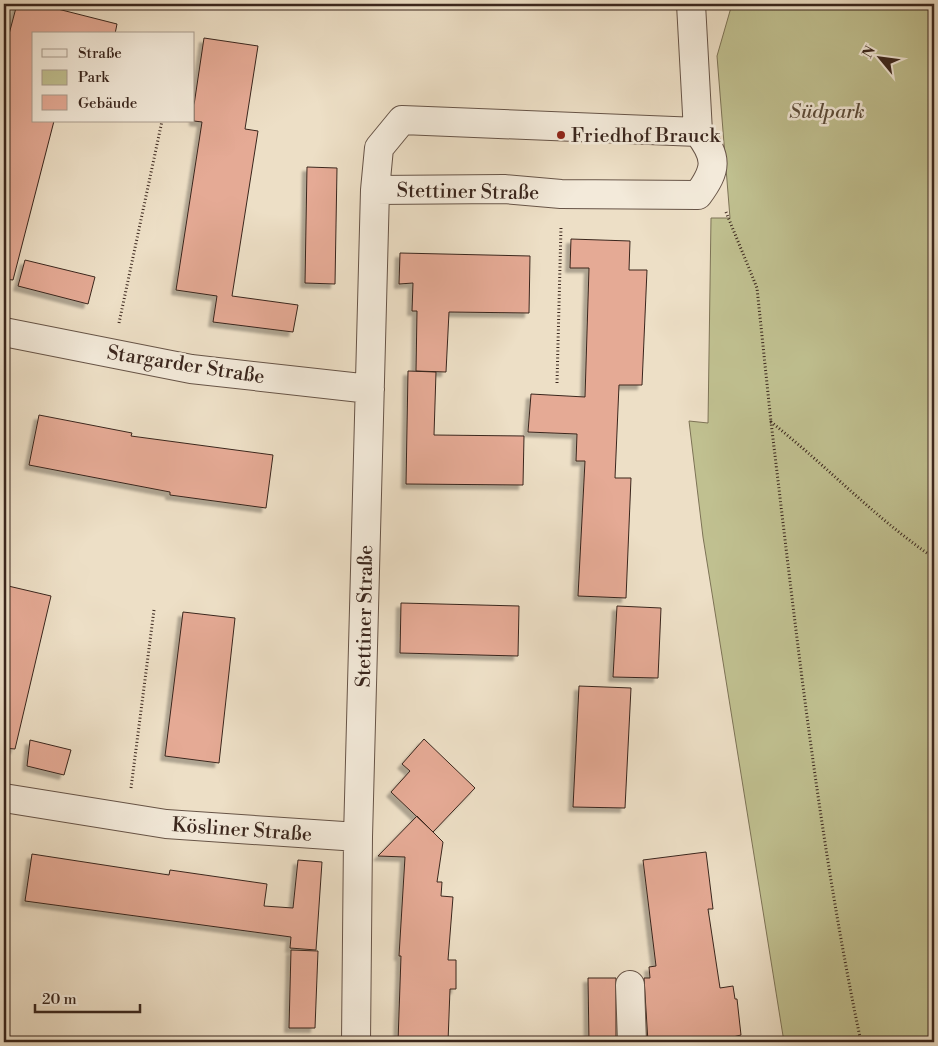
<svg xmlns="http://www.w3.org/2000/svg" width="938" height="1046" font-family="'Libre Bodoni',serif">
	<defs>
		<filter id="shadow"><feDropShadow dx="-4.5" dy="4.5" stdDeviation="1" flood-color="#0004"/></filter>
	</defs>
	<rect width="100%" height="100%" fill="#eddfc6"/>
	<filter id="stains"><feTurbulence type="fractalNoise" baseFrequency=".004" numOctaves="4"/><feColorMatrix values="0 0 0 0 .2 0 0 0 0 .09 0 0 0 0 .02 0 0 0 .5 -.17"/></filter>
	<radialGradient id="worn" r=".72"><stop offset=".6" stop-color="#630" stop-opacity="0"/><stop offset="1" stop-color="#630" stop-opacity=".3"/></radialGradient>
	<!-- green -->
	<path fill="#c0c090" stroke="#7d7356" d="M732,4H934V1042H784L703,537L689,421L708,423L711,218H730L717,56Z"/>
	<!-- building -->
	<path fill="#e5aa95" stroke="#3a261d" filter="url(#shadow)" d="M17,4H38L117,24L115,34H34V121H54L13,280L4,279V53Z
		M204,38L258,46L245,129L258,131L232,296L298,305L293,332L213,322L217,296L176,290L202,122L194,121V105Z
		M307,167L337,168L335,284L305,283Z
		M571,239L630,241L629,270H647L642,385H619L615,478H631L626,598L578,596L585,461H576L577,434L528,432L531,394L585,397L589,268H570Z
		M400,253L530,256L529,313L449,312L446,372L416,371L417,311H412L413,283L399,284Z
		M25,260L95,277L88,304L18,286Z
		M408,371L436,372L434,435L524,436L523,485L406,484Z
		M39,415L132,433L131,436L273,455L266,508L170,495V492L29,465Z
		M4,585L51,596L15,749L4,748Z
		M401,603L519,606L518,656L400,653Z
		M617,606L661,608L658,678L613,677Z
		M183,612L235,618L219,763L165,756Z
		M579,686L631,688L625,808L573,807Z
		M424,739L475,788L433,832L391,792L410,771L402,764Z
		M30,740L71,750L64,775L27,766Z
		M417,816L443,842L437,882H442L441,896L453,897L448,960H456V989H450L448,1042H398L401,956H399L405,857L378,856Z
		M706,852L713,909H708L720,988L733,986L735,999H737L741,1035L729,1038V1042H648L644,978H650L649,967L656,966L643,860Z
		M32,854L169,875L170,870L267,884L264,906L293,908L298,860L322,862L316,950L290,948L291,937L25,901Z
		M291,950L318,951L315,1028H289Z
		M588,978H616V1042H589Z"/>
	<g fill="none" stroke-linecap="round" stroke-linejoin="round">
		<!-- minor casing -->
		<g stroke="#675447" stroke-width="30">
			<path id="minor" d="M691,4L698,132
				M402,120L698,132C718,158 717,169 698,195L561,194L504,189L375,190L379,148Z
				M4,332L191,369L370,389
				M4,798L166,824L358,837
				M630,985L632,1042
				M356,1042L358,837L375,190"/>
		</g>
		<!-- path -->
		<path stroke="#3a261d" stroke-width="3" stroke-dasharray="1 2.5" stroke-linecap="butt" d="M726,212L757,288L771,422
			M119,323L162,121
			M557,383L561,227
			M131,788L154,610
			M861,1042C818,838 796,629 771,422C827,466 875,518 934,558"/>
		<!-- minor -->
		<use href="#minor" stroke="#f3eada" stroke-width="28"/>
	</g>
	<!-- markers -->
	<circle fill="#8f2418" stroke="#f3eada" stroke-width="2" cx="561" cy="135" r="5"/>
	<g text-anchor="middle" stroke-width="5" stroke-linejoin="round" paint-order="stroke">
		<!-- park labels -->
		<g font-size="20" font-style="italic" fill="#5c4c3a" stroke="#f3eada">
			<text x="827" y="118">Südpark</text>
		</g>
		<!-- poi labels -->
		<g font-size="20" fill="#3a261d" stroke="#f3eada" text-anchor="start">
			<text x="571" y="142">Friedhof Brauck</text>
		</g>
		<!-- street labels -->
		<g font-size="20" fill="#3a261d" stroke="#f3eada">
			<text transform="translate(468 191) rotate(1)" y="7">Stettiner Straße</text>
			<text transform="translate(186 364) rotate(9)" y="7">Stargarder Straße</text>
			<text transform="translate(364 616) rotate(-89)" y="7">Stettiner Straße</text>
			<text transform="translate(242 829) rotate(4)" y="7">Kösliner Straße</text>
		</g>
	</g>
	<!-- margin -->
	<rect width="938" height="1046" fill="none" stroke="#eddfc6" stroke-width="20"/>
	<rect x="5" y="5" width="928" height="1036" fill="none" stroke="#3a261d" stroke-width="2.5"/>
	<rect x="10" y="10" width="918" height="1026" fill="none" stroke="#3a261d"/>
	<!-- legend -->
	<rect x="32" y="32" width="162" height="90" fill="#f3eada" stroke="#a99c8e"/>
	<rect x="42" y="49" width="25" height="8" fill="#f3eada" stroke="#a99c8e"/>
	<text x="78" y="58" font-size="15" fill="#3a261d">Straße</text>
	<rect x="42" y="70" width="25" height="15" fill="#c0c090" stroke="#a99c8e"/>
	<text x="78" y="82" font-size="15" fill="#3a261d">Park</text>
	<rect x="42" y="95" width="25" height="15" fill="#e5aa95" stroke="#a99c8e"/>
	<text x="78" y="108" font-size="15" fill="#3a261d">Gebäude</text>
	<!-- north arrow -->
	<g transform="translate(880 58) rotate(299)" stroke="#f3eada" stroke-width="4" paint-order="stroke">
	<path d="M0-4L9 19L0 12L-9 19Z" fill="#3a261d"/>
	<text y="-8" font-size="14" font-weight="bold" text-anchor="middle" fill="#3a261d">N</text>
	</g>
	<!-- scale -->
	<path d="M35 1004v8h105v-8" fill="none" stroke="#3a261d" stroke-width="2.5"/>
	<text x="42" y="1004" font-size="15" fill="#3a261d" stroke="#f3eada" stroke-width="4" paint-order="stroke">20 m</text>
	<rect width="100%" height="100%" filter="url(#stains)"/>
	<rect width="100%" height="100%" fill="url(#worn)"/>
</svg>
